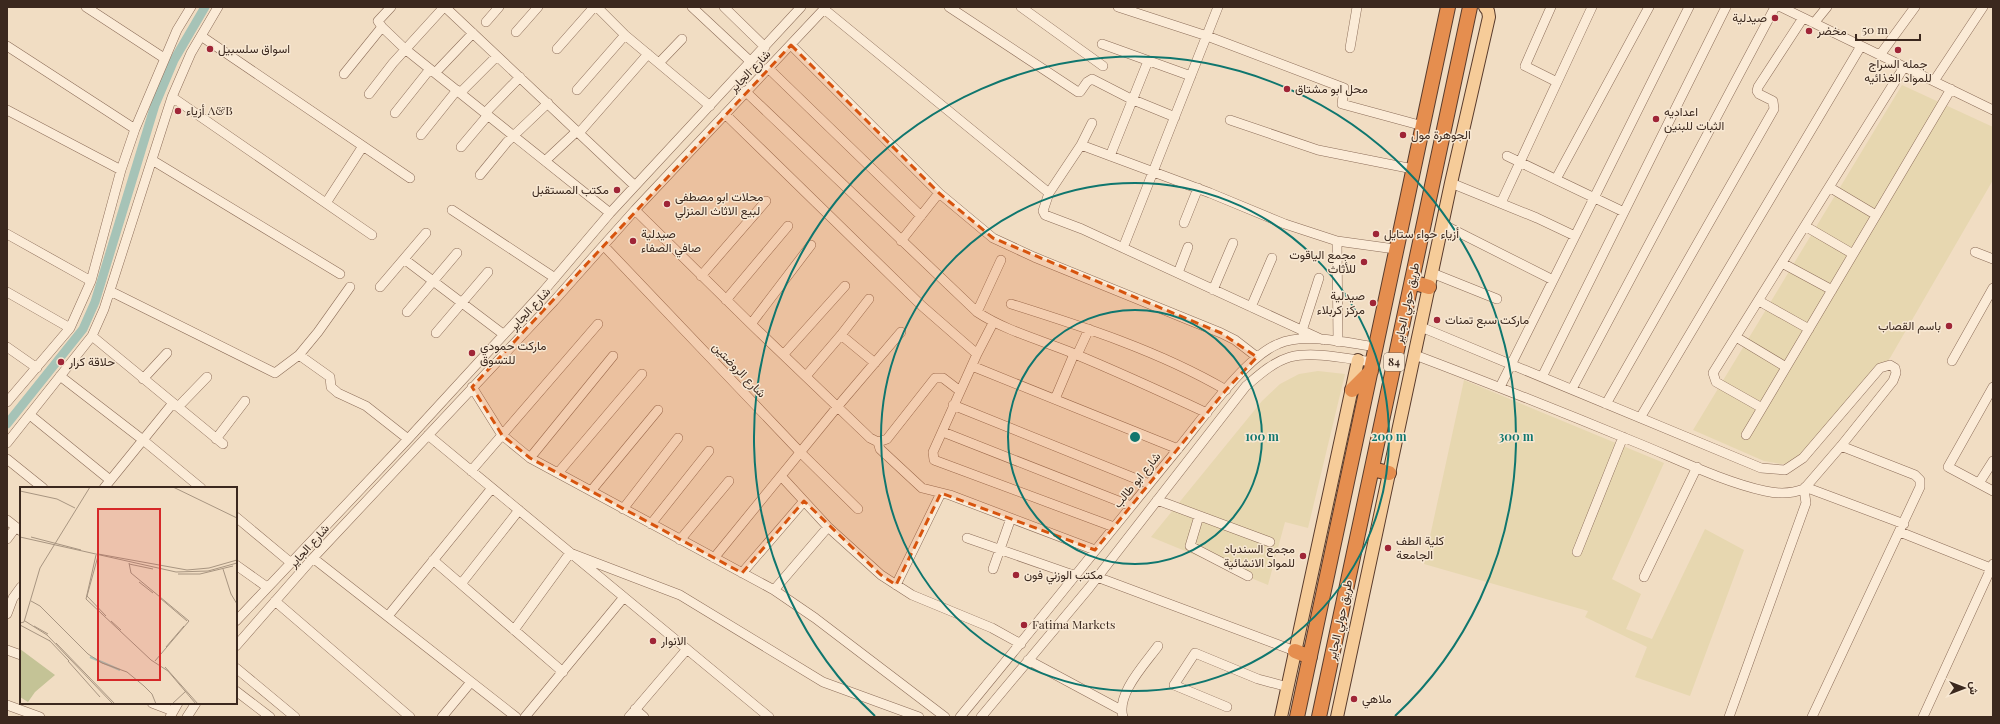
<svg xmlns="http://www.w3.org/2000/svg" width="2000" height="724" font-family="'Playfair Display',Vazirmatn,serif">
	<rect width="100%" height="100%" fill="#f1ddc3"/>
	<!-- farmland -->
	<path fill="#e7d7b0" d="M1902,85L1993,127V180L1890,358L1827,436L1796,463L1781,464L1764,461L1693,430Z
		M1318,371L1345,374L1308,528L1285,522L1268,585L1151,537L1262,401L1280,384L1299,374Z
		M1464,380L1664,463L1612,579L1641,594L1626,629L1652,639L1705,529L1744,550L1690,696L1635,677L1647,647L1585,617L1588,611L1424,564Z"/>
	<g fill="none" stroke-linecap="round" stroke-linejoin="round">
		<!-- canal -->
		<path stroke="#a6c3b7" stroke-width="9" d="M7,424L83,329L95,302L155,105L174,60L205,7"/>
		<!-- minor casing -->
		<g stroke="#8c6d59" stroke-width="10">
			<path id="minor" d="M86,7L164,58
				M391,7L378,21L382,27L405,49L610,213
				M445,7L635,186
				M597,7L625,35L710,106
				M692,7L751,62
				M724,7L765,47
				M949,7L1078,92H1080L1087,82L1092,79L1131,99L1175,117
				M1021,7L1103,66
				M1118,7L1207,36L1344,88L1342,104L1423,126
				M1551,7L1525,66L1557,82
				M1781,7L1993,110
				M824,9L1049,193L1043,211L1045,215L1082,229L1323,340
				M486,22L499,7
				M1814,23L1827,7
				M516,32L538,7
				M201,36L410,178
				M1102,44L1191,76
				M791,45L939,193L993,238L1034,257L1221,333L1235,340L1257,357
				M7,46L135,129
				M1350,48L1357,7
				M557,49L594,7
				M1880,55L1915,7
				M659,63L682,39
				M768,68L921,216
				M435,73L473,33
				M344,74L382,27
				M1934,81L1983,7
				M577,90L625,35
				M745,91L977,312C1004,330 1040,340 1070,352C1116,371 1162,392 1207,413
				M460,93L497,56
				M369,94L393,63L444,7
				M172,97L372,235
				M7,110L121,170
				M395,113L430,69
				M485,113L520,77
				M725,114L922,306L977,354L933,452L934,460L1114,527
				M1230,120L1318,150L1413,169
				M579,133L648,54
				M421,135L457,90
				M1081,145L1210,193L1285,224L1337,241L1395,249
				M461,147L488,115
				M1110,156L1148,61
				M1507,156L1624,212
				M152,160L340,274
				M545,161L577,131
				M480,175L507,142L548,103
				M1556,179L1649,7
				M1451,183L1537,218L1575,236
				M1829,187L1876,215
				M1049,193L1081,145L1092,123
				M326,203L363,146
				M1501,203L1592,7
				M452,210L555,278
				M635,210L751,324L870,438L878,442L887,439L935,378H943L960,391
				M1184,223L1198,188
				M1442,224L1553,280
				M1805,226L1853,254
				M7,234L91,281
				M901,241L939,193
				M1337,241L1338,342
				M604,246L801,453L858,509
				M1123,248L1218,7
				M1975,252L1993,259
				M404,259L503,334
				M1782,263L1832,290
				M1178,273L1188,247
				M1432,273L1497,299
				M701,276L766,201
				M380,287L426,233
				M1213,290L1233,243
				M110,291L275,373L299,355L318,332L350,287
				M7,292L70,328
				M726,300L788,226
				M1759,301L1809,329
				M1011,304C1084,327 1159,351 1226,390
				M1251,307L1272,258
				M407,312L457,253
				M977,312L1001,260
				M751,324L811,245
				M1302,331L1319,278
				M436,333L488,272
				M841,335L875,363
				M92,336L223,444
				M1736,337L1786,367
				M7,347L37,368
				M784,354L845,286
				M977,354L993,323
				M299,355L330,377L331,387L338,393L366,406L408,439
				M1077,355L1089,329
				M1415,355C1489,383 1562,412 1635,442C1675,458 1723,482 1765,491C1779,494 1791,494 1804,489L1841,446L1893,381L1896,373L1895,368L1890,365L1880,368L1803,458L1785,470L1761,468L1421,327
				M1952,361L1993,288
				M972,366L1178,449
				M60,376L143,440L201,488
				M806,376L841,335L869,299
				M1542,377L1726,7
				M143,379L167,353
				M472,387L502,435L530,458L774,590L815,618L945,717
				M1500,387L1689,7
				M1993,387L1948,467L1993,491
				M1572,389L1775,7
				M1055,399L1074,354
				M7,402L70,328L91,281L121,170L135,129L177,30L191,7
				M1606,404L1774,109L1773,101L1759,94L1757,91L1758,87L1803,18
				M953,405L1149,484
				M178,407L207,377
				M1762,408L1716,382L1713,373L1904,67
				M30,415L110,480
				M1640,418L1861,46
				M943,432L1131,506
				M428,435L769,717
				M1746,435L1951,89
				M216,439L245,401
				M878,442L880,449L922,488L950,495L1095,550
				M7,443L92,336L104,309L172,97L191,53L218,7
				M530,458L613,356
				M7,459L43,488
				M471,471L598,324
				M558,473L642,374
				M781,476L828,527L881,575L912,595L992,628L1021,644
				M1979,483L1993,461
				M1805,487L1904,524
				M104,488L173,403
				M591,491L658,410
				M1157,500L1270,542
				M623,509L678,438
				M1199,516L1190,546L1248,576
				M236,517L290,562
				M7,520L21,531
				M651,524L709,451
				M1900,532L1993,569
				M967,538L1076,576
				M7,539L16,527
				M680,540L729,481
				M1577,552L1623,437
				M313,558L516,717
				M714,558L838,406L901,332
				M433,560L563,672
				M236,565L267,587
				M993,569L1011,518
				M742,573L804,501
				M1097,577L1295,651
				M1644,577L1697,467
				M461,584L519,510
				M896,585L941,493
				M774,590L828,527
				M275,601L410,717
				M7,614L13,598L21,587
				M388,616L492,488
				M236,621L408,439L542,293L610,213L801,7
				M514,630L570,553L680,595L823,682L919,717
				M236,646L313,558L554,301L635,210L826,7
				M7,650L21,655
				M1028,660L1121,710
				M236,668L295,717
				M236,691L270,717
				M152,703L173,711
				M7,705L40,717
				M1227,707L1174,685L1195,653L1258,679L1288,687
				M635,709L644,717
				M170,717L178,703
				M187,717L196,703
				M442,717L471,682
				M525,717L624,597
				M629,717L687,649
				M960,717C1033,629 1104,539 1177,450C1201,421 1244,358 1278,344C1305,332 1347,343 1376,347
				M981,717L1089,588L1246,386C1259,375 1273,362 1290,357C1314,351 1348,359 1373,362
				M1123,717C1116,694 1145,664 1158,646
				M1729,717L1806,503L1804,489
				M1812,717L1920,487V480L1915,475L1841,446
				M1923,717L1993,564"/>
		</g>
		<!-- major casing -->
		<g stroke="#5a3c2d" stroke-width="14">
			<path id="major" d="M1281,717L1358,360
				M1337,717L1451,183L1489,17L1488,11L1485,7"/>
		</g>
		<!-- highway casing -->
		<g stroke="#5a3c2d" stroke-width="16">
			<path id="highway" d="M1412,282L1429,287
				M1352,390L1371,371
				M1372,469L1389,473
				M1295,651L1310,657
				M1297,717L1448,7
				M1319,717L1470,7"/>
		</g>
		<!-- minor -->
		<use href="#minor" stroke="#fbebd7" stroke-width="9"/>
		<!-- major -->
		<use href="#major" stroke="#f6cc99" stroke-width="12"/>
		<!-- highway -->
		<use href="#highway" stroke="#e58e4f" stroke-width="14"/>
	</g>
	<!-- marked area -->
	<path fill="#d7540e" fill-opacity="0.2" stroke="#d7540e" stroke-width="3" stroke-dasharray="8 5" stroke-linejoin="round" d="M791,45L939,193L993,238L1221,333L1257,357L1226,390L1095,550L941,493L896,585L881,575L804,501L742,573L530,458L502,435L472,387Z"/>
	<!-- distance rings -->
	<g fill="none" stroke="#0f766e" stroke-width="2">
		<circle cx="1135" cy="437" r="127"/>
		<circle cx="1135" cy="437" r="254"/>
		<path d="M875 716A381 381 0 1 1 1395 716"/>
	</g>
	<!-- markers -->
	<g fill="#9f2537" stroke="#f8e8d3" stroke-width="1.5">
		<circle cx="1775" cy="18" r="4"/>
		<circle cx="1809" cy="31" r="4"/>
		<circle cx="210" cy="49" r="4"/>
		<circle cx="1898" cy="50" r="4"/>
		<circle cx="1287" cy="89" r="4"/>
		<circle cx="178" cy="111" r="4"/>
		<circle cx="1656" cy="119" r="4"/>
		<circle cx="1403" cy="135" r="4"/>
		<circle cx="617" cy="190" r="4"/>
		<circle cx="667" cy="204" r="4"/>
		<circle cx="1376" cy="234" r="4"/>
		<circle cx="633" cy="241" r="4"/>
		<circle cx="1364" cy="262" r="4"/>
		<circle cx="1373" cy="303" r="4"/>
		<circle cx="1437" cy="320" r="4"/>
		<circle cx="1949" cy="326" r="4"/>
		<circle cx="472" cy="353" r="4"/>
		<circle cx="61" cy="362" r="4"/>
		<circle cx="1388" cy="548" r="4"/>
		<circle cx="1303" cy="556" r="4"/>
		<circle cx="1016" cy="575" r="4"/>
		<circle cx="1024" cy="625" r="4"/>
		<circle cx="653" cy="641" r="4"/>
		<circle cx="1354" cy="699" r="4"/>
	</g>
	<g text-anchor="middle" stroke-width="3" stroke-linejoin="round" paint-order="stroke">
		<!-- shield labels -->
		<rect fill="#f8e8d3" stroke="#746254" stroke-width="1" x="1384" y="353" width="20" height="18" rx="3"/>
		<g font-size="11" font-weight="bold" fill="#3b281e">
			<text x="1394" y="366">84</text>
		</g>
		<!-- poi labels -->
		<g font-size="12" fill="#3b281e" stroke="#f8e8d3" text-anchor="start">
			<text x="1767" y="22" text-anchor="end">صيدلية</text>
			<text x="1817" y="35">مخضر</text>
			<text x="218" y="53">اسواق سلسبيل</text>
			<text x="1898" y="68" text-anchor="middle">جمله السراج<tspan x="1898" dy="14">للمواد الغذائيه</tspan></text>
			<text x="1295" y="93">محل ابو مشتاق</text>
			<text x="186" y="115">أزياء A&amp;B</text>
			<text x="1664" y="116">اعداديه<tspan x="1664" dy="14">الثبات للبنين</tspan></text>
			<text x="1411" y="139">الجوهرة مول</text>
			<text x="609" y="194" text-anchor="end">مكتب المستقبل</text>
			<text x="675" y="201">محلات ابو مصطفى<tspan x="675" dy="14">لبيع الاثاث المنزلي</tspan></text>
			<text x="641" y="238">صيدلية<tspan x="641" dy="14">صافي الصفاء</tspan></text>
			<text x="1384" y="238">أزياء حواء ستايل</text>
			<text x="1356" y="259" text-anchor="end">مجمع الياقوت<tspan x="1356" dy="14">للأثاث</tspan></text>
			<text x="1365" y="300" text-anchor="end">صيدلية<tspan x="1365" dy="14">مركز كربلاء</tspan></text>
			<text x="1445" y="324">ماركت سبع تمنات</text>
			<text x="1941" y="330" text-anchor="end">باسم القصاب</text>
			<text x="480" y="350">ماركت حمودي<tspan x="480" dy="14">للتسوق</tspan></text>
			<text x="69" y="366">حلاقة كرار</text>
			<text x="1396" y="545">كلية الطف<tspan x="1396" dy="14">الجامعة</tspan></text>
			<text x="1295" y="553" text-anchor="end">مجمع السندباد<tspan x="1295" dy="14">للمواد الانشائية</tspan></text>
			<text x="1024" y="579">مكتب الوزني فون</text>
			<text x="1032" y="629">Fatima Markets</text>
			<text x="661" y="645">الانوار</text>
			<text x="1362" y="703">ملاهي</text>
		</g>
		<!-- street labels -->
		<g font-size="12" fill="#3b281e" stroke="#f8e8d3">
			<text transform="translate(750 71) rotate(-46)" y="4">شارع الجاير</text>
			<text transform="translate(1407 303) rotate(-78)" y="4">طريق حولي الجاير</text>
			<text transform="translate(530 309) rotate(-47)" y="4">شارع الجاير</text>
			<text transform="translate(739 370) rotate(46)" y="4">شارع الروضتين</text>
			<text transform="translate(1137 480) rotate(-51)" y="4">شارع ابو طالب</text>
			<text transform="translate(309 546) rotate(-48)" y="4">شارع الجاير</text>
			<text transform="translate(1340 620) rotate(-78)" y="4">طريق حولي الجاير</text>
		</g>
	</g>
	<!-- overview -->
	<g transform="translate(20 487)">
		<rect width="217" height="217" fill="#f1ddc3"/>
		<path d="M0,162L35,188L15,205L8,215L0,210Z" fill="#c4c396"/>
		<path fill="none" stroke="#a6c3b7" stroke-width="2" d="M70,170L100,183"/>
		<path fill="none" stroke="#a89581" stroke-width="1" d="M153,0L217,31M0,4L37,12L55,21M0,50L156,85L188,84L217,76M11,50L61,63M78,67L167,83L189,81L217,73M76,68L66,112L131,173L148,184L176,217M78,69L67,109L86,129M109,76L111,86L169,134L135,174M109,77L133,82M203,82L211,107L217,117M158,87H180L213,79M119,95L133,106M140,111L167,134M11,114L20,119L68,167L82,176L107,185L124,199L132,207L136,217M5,134L27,148L93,217M91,134L101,143M0,136L4,135L20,81L70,0M0,138L30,154M14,139L28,147M29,153L49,174M36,156L95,217M146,160L164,139M48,174L80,210M145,180L178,217M152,217L166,204"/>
		<path fill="#d62828" fill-opacity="0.15" stroke="#d62828" stroke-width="2" d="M78,22H140V193H78Z"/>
		<rect width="217" height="217" fill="none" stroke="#3b281e" stroke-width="2"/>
	</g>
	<circle cx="1135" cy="437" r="6" fill="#0f766e" stroke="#f8e8d3" stroke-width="2"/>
	<g font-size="12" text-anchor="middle" font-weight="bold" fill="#0f766e" stroke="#f8e8d3" stroke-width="3" stroke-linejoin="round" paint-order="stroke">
		<text x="1262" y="441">100 m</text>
		<text x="1389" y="441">200 m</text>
		<text x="1516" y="441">300 m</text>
	</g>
	<!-- border -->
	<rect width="2000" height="724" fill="none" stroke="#3b281e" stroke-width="16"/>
	<!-- north arrow -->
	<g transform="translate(1964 688) rotate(90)" stroke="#f8e8d3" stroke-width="3" paint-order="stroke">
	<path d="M0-3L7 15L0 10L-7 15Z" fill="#3b281e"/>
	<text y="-6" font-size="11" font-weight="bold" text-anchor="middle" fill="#3b281e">ش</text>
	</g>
	<!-- scale -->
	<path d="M1856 34v6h64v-6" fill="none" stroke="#3b281e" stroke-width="2"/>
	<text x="1862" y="34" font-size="12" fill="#3b281e" stroke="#f8e8d3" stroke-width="3" paint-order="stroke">50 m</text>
</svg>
